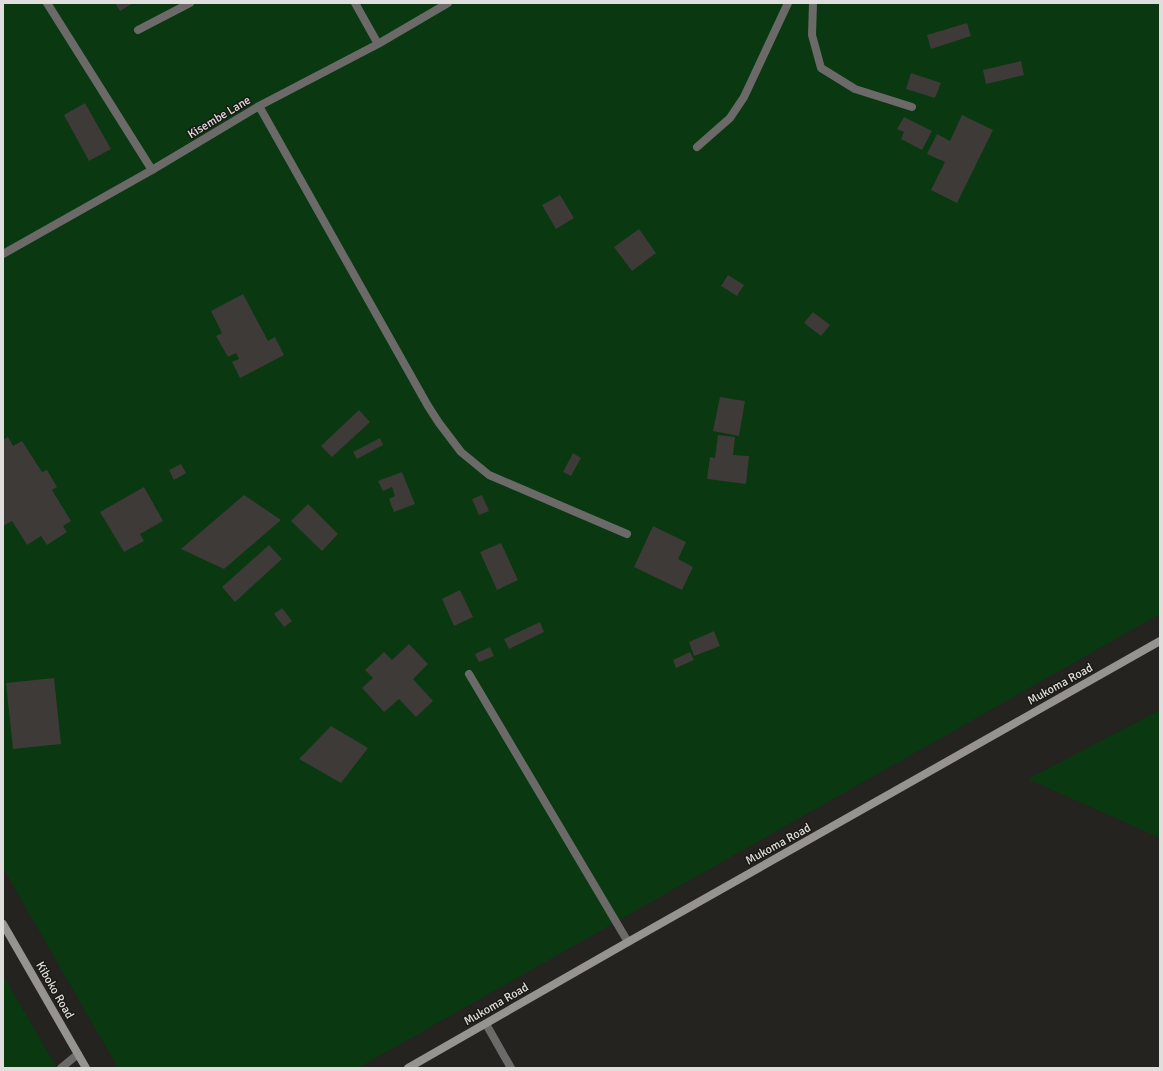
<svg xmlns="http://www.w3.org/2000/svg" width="1163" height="1071" font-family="Signika,sans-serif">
	<rect width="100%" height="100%" fill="#25231f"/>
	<!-- green -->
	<path fill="#0a3811" d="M3,3H1160V614L358,1068H118L3,868Z
		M1160,710V838L1028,779Z
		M3,975L57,1068H3Z"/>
	<!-- building -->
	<path fill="#3d3a37" d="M115,3H133L120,11Z
		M967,23L971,36L931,49L927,35Z
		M1021,61L1024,75L986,84L983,70Z
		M911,73L941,83L935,98L906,89Z
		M85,103L111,149L89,161L64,115Z
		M962,115L993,130L957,203L931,190L945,162L927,154L937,134L950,141Z
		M904,117L932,131L922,150L901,139L904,132L897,129Z
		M560,195L574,218L556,229L542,205Z
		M639,229L656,253L632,271L614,247Z
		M728,275L744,285L737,296L721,286Z
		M243,294L268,341L275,337L284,355L240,378L232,362L239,359L236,353L228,357L216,336L222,333L211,311Z
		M813,312L830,325L821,336L804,323Z
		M720,397L745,401L739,436L713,431Z
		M359,410L370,422L332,457L321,446Z
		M718,435L735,437L733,455L749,456L746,484L707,479L710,457L715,458Z
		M8,437L13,446L22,441L42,472L47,470L57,487L52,490L71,521L63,526L67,532L47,545L41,536L27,545L12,521L3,526V440Z
		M380,438L383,445L357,459L353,452Z
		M573,453L581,458L571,476L563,472Z
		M181,464L186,473L174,480L169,470Z
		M402,472L415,504L394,512L389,499L395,496L392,487L383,491L378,481Z
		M144,487L163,521L140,534L144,541L124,552L100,512Z
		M244,495L281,520L224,569L181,549Z
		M482,495L489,511L479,515L472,499Z
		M308,504L338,534L322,551L291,521Z
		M653,526L686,542L678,559L693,567L682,590L634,567Z
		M501,543L518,580L497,590L480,552Z
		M269,545L282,559L235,602L222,587Z
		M460,590L473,617L454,626L442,599Z
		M282,608L292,621L284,627L274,614Z
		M540,622L544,632L509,649L504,639Z
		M714,631L720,646L694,656L689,642Z
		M409,644L428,664L413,679L433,701L416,717L399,699L384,712L362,688L373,678L365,670L384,652L392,660Z
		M490,647L494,656L479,662L475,654Z
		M690,652L694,660L676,668L673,660Z
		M54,678L61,744L13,749L6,683Z
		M331,726L368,748L341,783L299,759Z"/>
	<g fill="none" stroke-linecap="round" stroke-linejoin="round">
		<!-- lane -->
		<path stroke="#6c6a69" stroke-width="8" d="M47,3L152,170
			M138,30L190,3
			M61,1068L78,1054"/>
		<!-- street -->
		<path stroke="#6c6a69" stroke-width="8" d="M355,3L378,44
			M813,3L812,35L821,68L855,89L912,107
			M259,106L428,406L439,423L461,452L489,475L627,534
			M697,147L730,118L744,97L788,3
			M3,254L152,170L259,106L378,44L448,3
			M469,674L628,942
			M486,1024L511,1068"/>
		<!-- secondary -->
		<path stroke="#969391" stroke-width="8" d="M3,924L86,1068
			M408,1068L628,942L1160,641"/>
	</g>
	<g text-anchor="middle" stroke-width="3" stroke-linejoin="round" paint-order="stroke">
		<!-- street labels -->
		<g font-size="12" fill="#e0dedc" stroke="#1b1916">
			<text transform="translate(219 117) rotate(-31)" y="4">Kisembe Lane</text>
			<text transform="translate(1060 684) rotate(-29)" y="4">Mukoma Road</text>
			<text transform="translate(778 844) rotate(-29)" y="4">Mukoma Road</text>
			<text transform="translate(55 990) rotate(60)" y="4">Kiboko Road</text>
			<text transform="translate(496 1004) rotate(-30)" y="4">Mukoma Road</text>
		</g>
	</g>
	<!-- border -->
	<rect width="1163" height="1071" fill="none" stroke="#e0dedc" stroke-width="8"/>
</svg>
